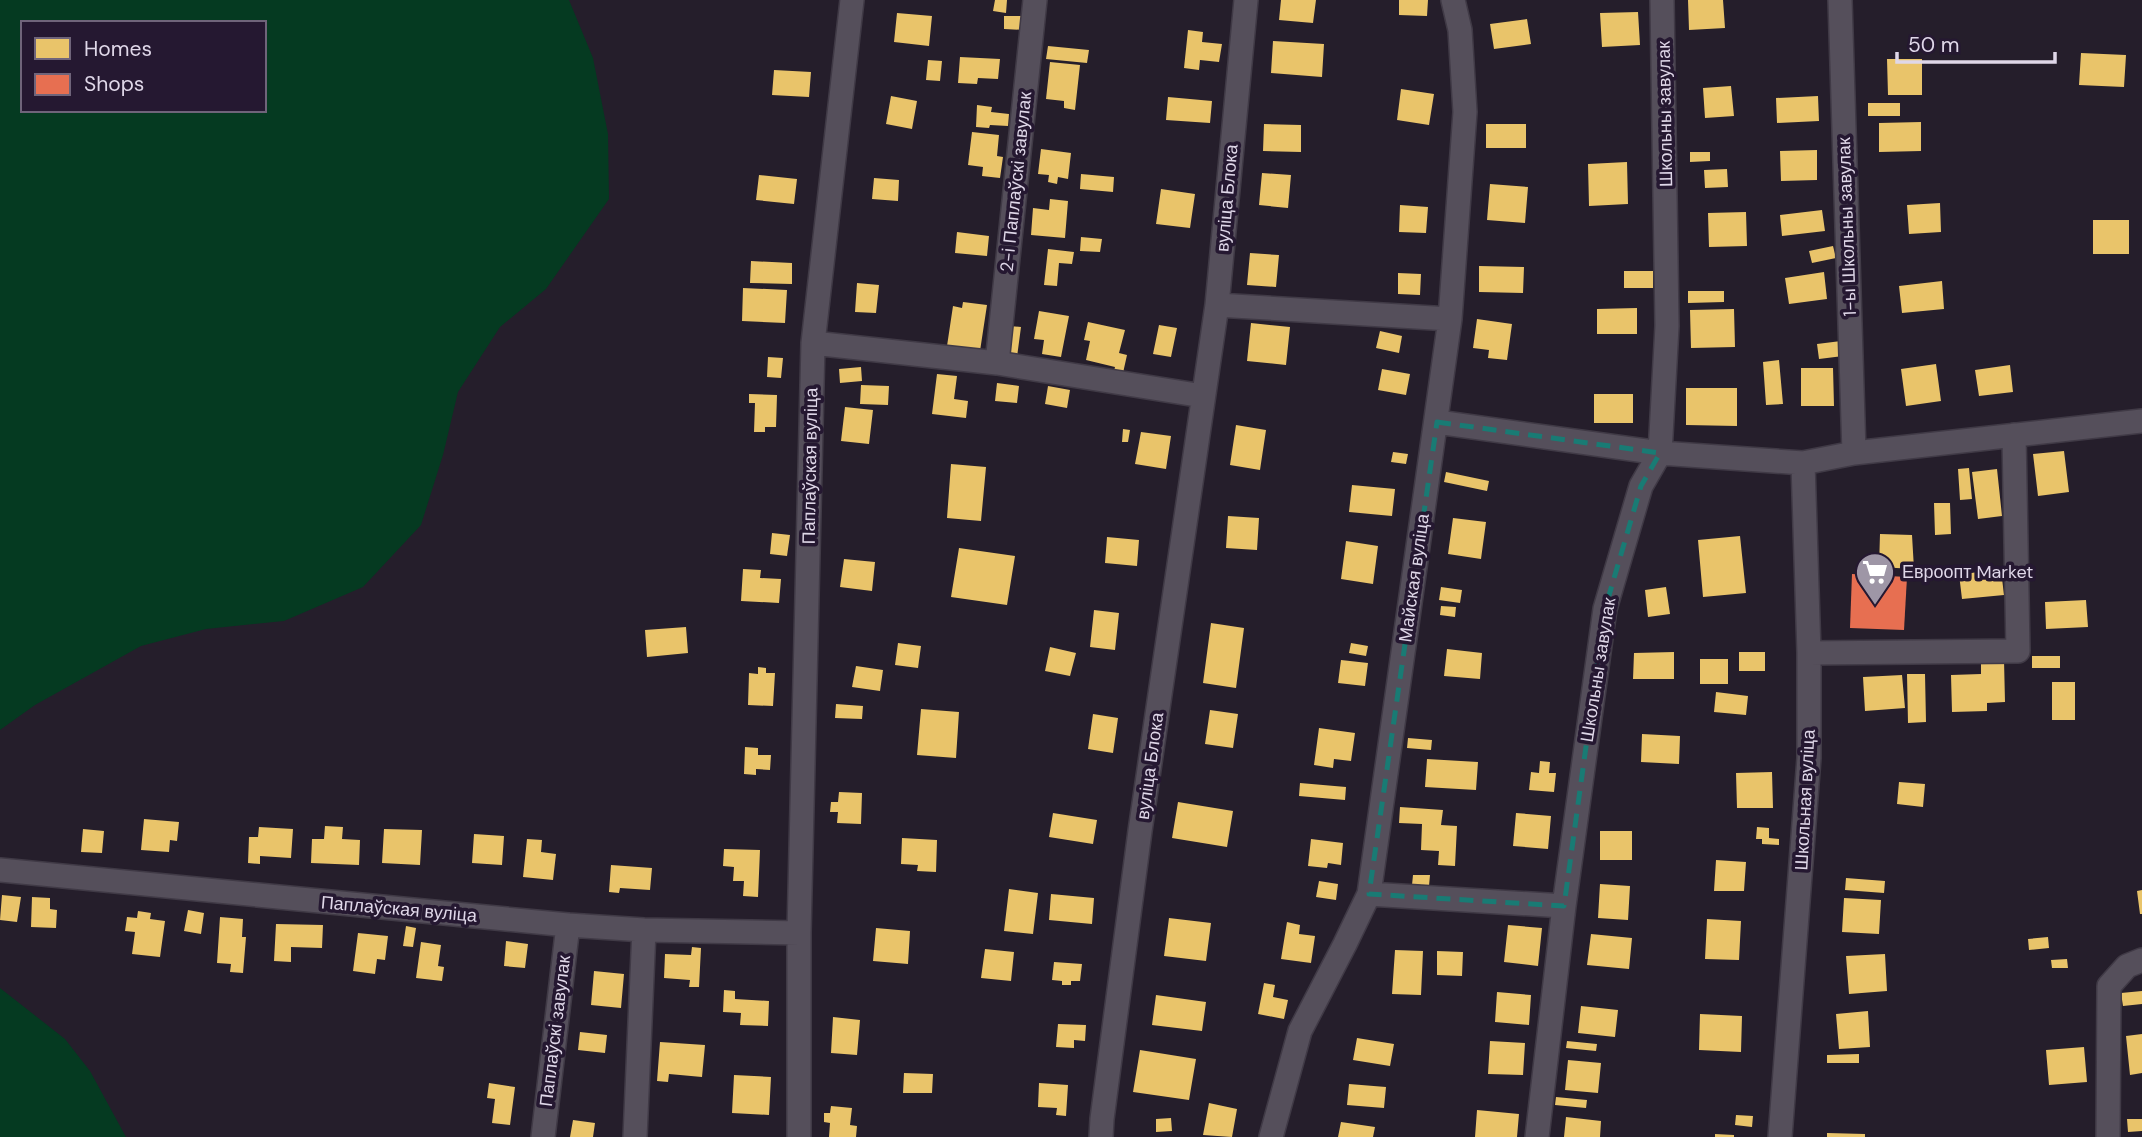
<svg xmlns="http://www.w3.org/2000/svg" width="2142" height="1137" font-family="'DM Sans',sans-serif">
	<rect width="100%" height="100%" fill="#251e2b"/>
	<!-- green -->
	<path fill="#053a21" fill-rule="evenodd" d="M0,0H569L593,58L608,134L609,199L546,289L500,327L458,392L443,455L421,525L363,587L284,621L206,629L141,646L35,705L0,730ZM23,23H264V110H23Z
		M0,988L65,1039L90,1071L126,1137H0Z"/>
	<!-- homes -->
	<path fill="#e9c46a" d="M995,0H1007L1006,13L993,11Z
		M1281,0H1316L1313,23L1279,20Z
		M1399,0H1428L1427,16L1399,15Z
		M1688,0H1723L1725,28L1689,30Z
		M1638,12L1640,45L1602,47L1600,13Z
		M897,13L932,16L929,46L894,42Z
		M1004,16H1024V30L1004,29Z
		M1527,19L1531,44L1494,49L1490,24Z
		M1188,30L1203,32L1202,42L1222,44L1219,62L1200,60L1199,70L1184,68Z
		M1273,41L1324,44L1322,77L1271,73Z
		M1048,46L1089,50L1087,63L1046,59Z
		M2081,53L2126,55L2124,87L2079,85Z
		M960,57L1000,59L998,79L978,78L977,84L958,83Z
		M1887,59H1922V95H1888Z
		M928,60L942,61L940,81L926,80Z
		M1050,62L1080,65L1075,110L1064,108V101L1046,99Z
		M774,70L811,72L809,97L772,95Z
		M1731,86L1734,116L1705,118L1703,88Z
		M1401,89L1434,94L1429,125L1397,120Z
		M891,96L917,101L912,129L886,124Z
		M1818,96L1819,121L1777,123L1776,98Z
		M1168,97L1212,101L1210,123L1166,120Z
		M1868,103H1900V116H1868Z
		M977,105L992,107L991,112L1009,114L1008,126L990,125L989,128L976,127Z
		M1921,122V151L1879,152V123Z
		M1264,124L1301,125V152L1263,151Z
		M1486,124H1526V148H1486Z
		M972,132L999,135L997,156L1003,157L1000,178L982,176L983,167L968,165Z
		M1041,149L1071,153L1068,179L1058,177L1057,184L1048,182L1049,175L1038,174Z
		M1817,150V180L1781,181L1780,151Z
		M1690,152H1710V161L1690,162Z
		M1627,162L1628,204L1589,206L1588,164Z
		M1727,169L1728,187L1705,188L1704,170Z
		M1262,173L1291,175L1288,208L1259,205Z
		M1081,174L1114,177L1113,192L1080,189Z
		M759,175L797,179L794,204L756,200Z
		M874,178L899,180L898,201L872,199Z
		M1490,184L1528,187L1525,223L1487,220Z
		M1161,189L1195,194L1190,228L1156,224Z
		M1050,199L1068,201L1065,238L1031,235L1033,208L1049,210Z
		M1940,203L1941,232L1909,234L1907,205Z
		M1400,205L1428,207L1426,233L1399,232Z
		M1822,210L1825,231L1782,236L1780,215Z
		M1746,212L1747,246L1709,247L1708,213Z
		M2093,220H2129V254H2093Z
		M957,232L989,236L987,256L955,253Z
		M1081,237L1102,239L1100,252L1080,251Z
		M1833,246L1836,258L1812,263L1809,251Z
		M1048,249L1074,252L1072,264L1059,263L1057,286L1044,285Z
		M1250,253L1279,255L1276,287L1247,285Z
		M751,261L792,263V284L750,283Z
		M1479,266L1524,267L1523,293L1479,292Z
		M1624,271H1653V288H1624Z
		M1824,272L1827,299L1789,304L1785,278Z
		M1398,273L1421,274L1420,295L1398,294Z
		M1942,281L1944,309L1902,313L1899,286Z
		M857,283L879,285L876,313L855,312Z
		M743,288L787,290L785,323L742,321Z
		M1688,291H1724V302L1688,303Z
		M963,302L987,305L980,351L947,346L953,306L962,308Z
		M1637,308V334H1597V309Z
		M1734,309L1735,347L1691,348L1690,310Z
		M1039,311L1069,316L1061,357L1042,354L1044,340L1034,339Z
		M1477,319L1512,324L1507,360L1488,358L1489,350L1473,348Z
		M1088,322L1125,330L1119,353L1127,355L1123,373L1114,371L1115,367L1086,360L1090,341L1084,340Z
		M1251,323L1290,327L1286,365L1247,361Z
		M1159,325L1177,328L1171,357L1153,354Z
		M1009,326L1021,327L1017,357L1005,356Z
		M1380,331L1402,336L1399,353L1376,348Z
		M1841,341L1843,356L1819,359L1817,344Z
		M768,357L783,358L781,378L767,377Z
		M1779,360L1783,404L1766,405L1763,362Z
		M1936,364L1941,401L1906,406L1901,369Z
		M2010,365L2013,392L1979,396L1975,370Z
		M861,367L862,381L840,383L839,369Z
		M1801,368H1833L1834,406H1801Z
		M1382,369L1410,374L1406,395L1378,390Z
		M937,374L957,376L954,399L968,401L966,418L932,414Z
		M997,383L1019,386L1017,403L995,401Z
		M861,385L889,386L888,405L860,404Z
		M1048,386L1070,390L1067,408L1045,404Z
		M1686,388H1737V426L1686,425Z
		M749,394L777,395L776,427H765V432H754L755,403H749Z
		M1594,394H1633V423H1594Z
		M845,407L873,410L869,444L841,441Z
		M1236,425L1266,430L1260,470L1230,465Z
		M1123,429L1130,430L1128,442H1122Z
		M1141,432L1171,436L1166,469L1135,464Z
		M2064,451L2069,492L2038,496L2033,454Z
		M1393,452L1408,454L1406,464L1391,462Z
		M951,464L986,467L981,521L947,518Z
		M1969,468L1972,499L1960,500L1958,469Z
		M1997,469L2002,516L1978,519L1972,472Z
		M1446,472L1489,481L1487,491L1444,482Z
		M1352,485L1395,489L1392,516L1349,512Z
		M1934,503H1950L1951,534L1935,535Z
		M1228,516L1259,518L1257,550L1226,548Z
		M1453,518L1486,522L1481,559L1448,554Z
		M772,533L790,535L787,556L770,554Z
		M1880,534L1912,535L1914,569L1879,567Z
		M1740,536L1746,593L1703,597L1698,540Z
		M1107,537L1139,540L1137,566L1105,563Z
		M1346,541L1378,546L1373,584L1341,579Z
		M959,548L1015,556L1007,605L951,597Z
		M844,559L875,562L872,591L840,587Z
		M743,569L761,570L760,578L781,579L779,603L741,601Z
		M2001,570L2004,595L1962,599L1959,574Z
		M1441,587L1462,590L1460,603L1439,600Z
		M1666,587L1670,614L1648,617L1645,590Z
		M2086,600L2088,627L2046,629L2045,602Z
		M1441,606L1456,607L1455,617L1440,615Z
		M1094,610L1119,613L1115,650L1090,647Z
		M1211,623L1244,628L1236,688L1203,683Z
		M686,627L688,653L647,657L645,630Z
		M898,643L921,646L918,668L895,665Z
		M1351,643L1368,646L1366,656L1349,653Z
		M1050,647L1076,653L1070,676L1045,671Z
		M1447,649L1482,653L1480,679L1444,676Z
		M1674,652V679H1633L1634,653Z
		M1739,652H1765V671H1739Z
		M2032,656H2060V668H2032Z
		M1700,659H1728V684H1700Z
		M1341,660L1368,663L1365,686L1338,683Z
		M2004,660L2005,702L1987,703V711L1952,712L1951,675L1981,674V661Z
		M856,666L883,670L880,691L852,687Z
		M758,667L766,668V673H775L773,706L748,705L749,673L758,674Z
		M1907,674H1925L1926,722L1908,723Z
		M1902,675L1905,708L1865,711L1863,677Z
		M2052,682H2075V720H2052Z
		M1716,692L1748,696L1746,715L1714,712Z
		M836,704L863,706L862,719L835,718Z
		M921,709L959,712L956,758L917,755Z
		M1210,710L1238,714L1233,748L1205,744Z
		M1093,714L1118,718L1113,753L1088,749Z
		M1319,728L1355,733L1351,761L1334,759L1333,768L1314,765Z
		M1642,734L1680,736L1679,764L1641,762Z
		M1408,738L1432,740L1431,750L1407,748Z
		M745,747L758,748V755H771L770,770L756,769V775L744,774Z
		M1427,759L1478,762L1476,790L1425,787Z
		M1540,761L1550,762L1549,773H1556L1554,792L1529,790L1531,772L1539,773Z
		M1772,772L1773,808H1737L1736,773Z
		M1899,782L1925,784L1923,807L1897,804Z
		M1300,783L1346,787L1345,800L1299,796Z
		M839,792L862,793L861,824L837,823L838,812H830L831,802H838Z
		M1178,802L1233,811L1227,847L1172,838Z
		M1400,807L1443,810L1441,825L1457,826L1455,866L1438,865L1439,851L1421,850L1422,824L1399,823Z
		M1053,813L1097,820L1093,844L1049,837Z
		M1516,813L1551,816L1548,849L1513,846Z
		M144,819L179,822L177,841L170,840L169,852L141,850Z
		M325,826L343,827L342,839L360,840L359,865L311,863L312,839H324Z
		M259,827L293,829L291,858L260,856V864L248,863L249,837H258Z
		M1757,827L1769,828V838L1779,839V845L1762,844V839H1756Z
		M83,829L104,831L102,853L81,852Z
		M384,829L422,830L420,865L382,863Z
		M1600,831H1632V860H1600Z
		M474,834L504,836L502,865L472,863Z
		M902,838L937,840L936,872L917,871L918,865L901,864Z
		M527,839L542,840L541,852L556,854L553,880L523,877Z
		M1311,839L1343,843L1341,865L1328,863L1327,868L1308,866Z
		M724,849L760,850L758,897L743,896L744,881H733L734,867L723,866Z
		M1716,860L1746,862L1744,891H1714Z
		M611,865L652,868L650,890L620,888L619,893L609,892Z
		M1413,875H1430L1429,886L1412,885Z
		M1846,878L1885,881L1884,893L1845,890Z
		M1319,881L1338,884L1336,900L1316,897Z
		M1600,884L1630,886L1628,920L1598,918Z
		M1009,889L1038,893L1033,934L1004,931Z
		M2142,890V914H2140L2137,891Z
		M1051,894L1094,898L1092,924L1049,920Z
		M2,895L21,897L17,922L0,920Z
		M32,897L50,898V909L57,910L56,928L31,927Z
		M1844,898L1881,900L1879,934L1842,932Z
		M188,910L204,913L201,934L184,931Z
		M138,911L151,913L150,919L165,921L160,957L132,954L135,932L125,931L127,917L137,918Z
		M220,917L243,919L242,937H246L243,973L230,972L231,964L217,963Z
		M1169,918L1211,923L1206,961L1164,956Z
		M1707,919L1741,921L1739,960L1705,959Z
		M1287,922L1300,925L1299,934L1315,936L1311,963L1281,959Z
		M276,924L323,925L322,948L291,947V962L274,961Z
		M1508,925L1542,928L1538,966L1504,962Z
		M406,926L416,928L413,947L403,946Z
		M876,928L910,931L908,964L873,961Z
		M358,933L388,936L385,960L377,959L375,974L353,971Z
		M1591,934L1632,938L1629,969L1587,965Z
		M2048,937L2049,948L2029,950L2028,939Z
		M506,941L528,944L525,968L504,966Z
		M421,942L441,945L438,966L444,967L442,981L416,978Z
		M692,947L701,948L699,987H689L690,980L664,978L665,954L691,955Z
		M985,949L1014,952L1011,981L981,978Z
		M1395,950L1423,951L1421,995L1392,994Z
		M1437,951L1463,952L1462,976L1437,975Z
		M1885,954L1887,991L1849,994L1846,956Z
		M2067,959L2068,968H2052L2051,960Z
		M1054,962L1082,964L1080,981H1071V985H1062V981L1052,980Z
		M594,971L624,974L621,1008L591,1005Z
		M1264,983L1275,985L1273,997L1288,1000L1284,1019L1258,1014Z
		M724,990L735,991V999L769,1001L768,1026L740,1025L741,1013L723,1012Z
		M2142,991V1004L2123,1006L2121,993Z
		M1497,992L1531,995L1529,1025L1495,1022Z
		M1156,995L1206,1002L1202,1031L1152,1025Z
		M1581,1006L1618,1010L1615,1037L1578,1033Z
		M1868,1011L1870,1047L1839,1049L1836,1014Z
		M1700,1014L1742,1016L1741,1052L1699,1050Z
		M833,1017L860,1020L857,1055L831,1053Z
		M1058,1024L1086,1025L1085,1041L1074,1040V1048L1056,1047Z
		M580,1032L607,1035L605,1053L578,1050Z
		M2142,1034V1073L2130,1075L2126,1036Z
		M1357,1038L1394,1044L1390,1066L1353,1060Z
		M1490,1041L1525,1043L1523,1075L1488,1074Z
		M1567,1041L1597,1044L1596,1051L1566,1048Z
		M660,1042L705,1045L702,1077L669,1074L668,1082L657,1081Z
		M2084,1047L2087,1082L2049,1085L2046,1050Z
		M1140,1050L1196,1059L1189,1100L1133,1092Z
		M1859,1054V1063H1827V1055Z
		M1568,1060L1601,1063L1598,1093L1565,1090Z
		M904,1073L933,1074L932,1093H903Z
		M734,1075L771,1077L769,1115L732,1113Z
		M489,1083L515,1087L510,1125L492,1123L495,1099L487,1098Z
		M1039,1083L1068,1085L1066,1116L1056,1115L1057,1108L1038,1107Z
		M1349,1084L1386,1087L1384,1108L1347,1105Z
		M1556,1097L1587,1100L1586,1108L1555,1105Z
		M1209,1103L1237,1109L1232,1137L1203,1135Z
		M831,1106L852,1108L850,1125L857,1126L856,1137H829L830,1123L824,1122V1113H830Z
		M1477,1110L1519,1114L1517,1137H1475Z
		M1736,1115L1753,1116L1752,1127L1735,1125Z
		M1566,1117L1601,1121L1600,1137H1564Z
		M1171,1118L1172,1131L1156,1132V1119Z
		M2127,1119H2142V1131L2128,1132Z
		M573,1120L595,1123L593,1137H570Z
		M1341,1122L1375,1127L1373,1137H1338Z
		M1827,1133L1865,1134V1137H1827Z
		M1715,1134L1734,1135V1137H1715Z"/>
	<!-- shops -->
	<path fill="#e76f51" d="M1852,574L1907,577L1904,630L1850,628Z"/>
	<g fill="none" stroke-linecap="round" stroke-linejoin="round">
		<!-- street casing -->
		<g stroke="#403a46" stroke-width="26">
			<path id="street" d="M1840,0L1854,453
				M1217,305L1450,319
				M813,343L997,363L1203,396
				M997,363L1035,0
				M1437,422L1660,453L1803,463L1854,453L2142,421
				M1809,653L2018,651L2014,435
				M0,870L568,925L644,930L799,933
				M1369,894L1564,906
				M543,1137L568,925
				M635,1137L644,930
				M799,1137V933L813,343L852,0
				M1101,1137L1102,1119L1140,831L1217,305L1246,0
				M1271,1137L1300,1031L1345,944L1369,894L1450,319L1465,112L1460,30L1453,0
				M1537,1137L1564,906L1605,609L1641,486L1660,453L1667,326L1662,0
				M1780,1137L1809,758V653L1803,463
				M2108,1137L2109,986L2127,966L2142,960"/>
		</g>
		<!-- street -->
		<use href="#street" stroke="#554f5b" stroke-width="23"/>
	</g>
	<!-- marked area -->
	<path fill="none" stroke="#197b74" stroke-width="5" stroke-dasharray="14 9" stroke-linejoin="round" d="M1437,422L1660,453L1641,486L1605,609L1564,906L1369,894Z"/>
	<!-- icons -->
	<defs>
		<g id="supermarket-pin" transform="scale(2.0125)"><path d="M0 17L-7.5 6A9.5 9.5 0 1 1 7.5 6Z" fill="#9e96a6" stroke="#251831"/><path d="M-6-5.5h2.5l.6 2H6L4.5 2H-2.5L-4.4-4H-6ZM-1.5 3.2a1.3 1.3 0 1 0 .1 0ZM3 3.2a1.3 1.3 0 1 0 .1 0Z" fill="#fff"/></g>
	</defs>
	<g fill-rule="evenodd">
		<use href="#supermarket-pin" x="1875" y="572"/>
	</g>
	<g text-anchor="middle" stroke-width="7" stroke-linejoin="round" paint-order="stroke">
		<!-- street labels -->
		<g font-size="18" fill="#dfd7e8" stroke="#251831">
			<text transform="translate(1665 114) rotate(-91)" y="6">Школьны завулак</text>
			<text transform="translate(1016 182) rotate(-84)" y="6">2-і Паплаўскі завулак</text>
			<text transform="translate(1227 198) rotate(-85)" y="6">вуліца Блока</text>
			<text transform="translate(1847 227) rotate(-92)" y="6">1-ы Школьны завулак</text>
			<text transform="translate(810 466) rotate(-89)" y="6">Паплаўская вуліца</text>
			<text transform="translate(1414 578) rotate(-82)" y="6">Майская вуліца</text>
			<text transform="translate(1598 670) rotate(-81)" y="6">Школьны завулак</text>
			<text transform="translate(1150 766) rotate(-82)" y="6">вуліца Блока</text>
			<text transform="translate(1805 800) rotate(-87)" y="6">Школьная вуліца</text>
			<text transform="translate(399 909) rotate(5)" y="6">Паплаўская вуліца</text>
			<text transform="translate(555 1031) rotate(-83)" y="6">Паплаўскі завулак</text>
		</g>
		<!-- poi labels -->
		<g font-size="18" fill="#dfd7e8" stroke="#251831" text-anchor="start">
			<text x="1902" y="578">Евроопт Market</text>
		</g>
	</g>
	<!-- legend -->
	<rect x="21" y="21" width="245" height="91" fill="#251831" stroke="#6f647a" stroke-width="2"/>
	<rect x="35" y="38" width="35" height="21" fill="#e9c46a" stroke="#6f647a" stroke-width="2"/>
	<text x="84" y="56" font-size="21" fill="#dfd7e8">Homes</text>
	<rect x="35" y="74" width="35" height="21" fill="#e76f51" stroke="#6f647a" stroke-width="2"/>
	<text x="84" y="91" font-size="21" fill="#dfd7e8">Shops</text>
	<!-- scale -->
	<path d="M1897 52v10h158v-10" fill="none" stroke="#dfd7e8" stroke-width="3.5"/>
	<text x="1908" y="52" font-size="21" fill="#dfd7e8" stroke="#251831" stroke-width="5" paint-order="stroke">50 m</text>
</svg>
